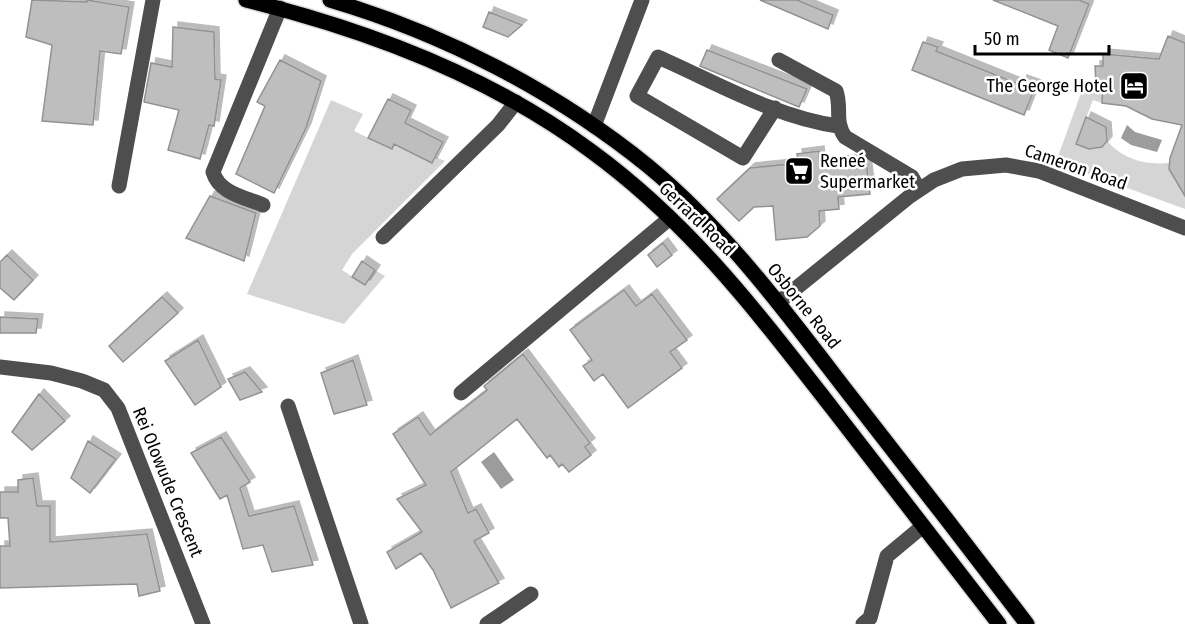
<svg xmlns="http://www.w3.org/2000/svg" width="1185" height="624" font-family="'Fira Sans Condensed',sans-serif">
	<defs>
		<filter id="shadow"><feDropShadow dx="5" dy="-5" stdDeviation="0" flood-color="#0004"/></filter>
	</defs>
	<rect width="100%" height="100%" fill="#fff"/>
	<!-- green -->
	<path fill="#d5d5d5" d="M1085,82L1103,89L1102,103L1093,100L1076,144L1096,149L1107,141C1125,160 1144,165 1170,163L1185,182V209L1056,162Z
		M331,100L363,114L354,131L391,149L394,144L432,163L435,157L445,161L352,254L342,270L365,285L375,270L385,276L344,324L247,294Z"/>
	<!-- water -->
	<path fill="#9c9c9c" d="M1127,125L1135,132L1162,140L1157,152L1131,145L1121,138Z
		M494,452L514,480L501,489L481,462Z"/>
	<!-- building -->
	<path fill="#bebebe" stroke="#929292" stroke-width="1.5" filter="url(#shadow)" d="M32,0L87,2V0L129,7L121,54L100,51L93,125L42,121L52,45L26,37Z
		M760,0H797L833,15L828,29Z
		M993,0H1079L1089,4L1068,58L1049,50L1058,26Z
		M489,12L522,25L508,37L483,27Z
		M173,27L214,32L215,79L221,80L214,126L209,125L200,159L168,150L179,110L144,102L151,63L172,67Z
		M1168,36L1185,43V196L1169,169L1170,158L1182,125L1152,119L1126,106L1102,103L1103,84H1096L1095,66H1103V54L1159,59Z
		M923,42L938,47L936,51L1021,85L1022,80L1036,85L1024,115L912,70Z
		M707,50L807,89L799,107L700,66Z
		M280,60L321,81L306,128L274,193L236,174L265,106L257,102Z
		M388,99L411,110L405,123L443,142L432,163L394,144L392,149L368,138Z
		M1086,117L1106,127L1107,141L1102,147L1089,149L1076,144Z
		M819,151L820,163L862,159L866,161L870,194L838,197L839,209L819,211L820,226L807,237L776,240L773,206L754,207L739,221L717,199L750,168L798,163L797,154Z
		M210,196L256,213L244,261L186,238Z
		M663,243L672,255L657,267L648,255Z
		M7,255L33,280L14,300L0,288V262Z
		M362,261L375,270L365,285L352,277Z
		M624,290L636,306L652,294L687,340L670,352L682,368L628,408L603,374L594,381L583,366L592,360L570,330Z
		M162,297L178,313L123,362L109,346Z
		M0,317L38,319L36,333H0Z
		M198,340L221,387L195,405L165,361Z
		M523,354L590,443L585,447L591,455L569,472L562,464L559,467L550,455L547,458L517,419L451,472L468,513L476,509L489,533L474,541L499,583L451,608L433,570L421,553L396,569L387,552L422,532L397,499L426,485L393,434L418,417L430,435L487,390L484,386Z
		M353,360L367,405L334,414L321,373Z
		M245,372L262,392L240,400L228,379Z
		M39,394L65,421L32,450L12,432Z
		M221,437L250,482L240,488L249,516L294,506L313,565L272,572L263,545L243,549L227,495L220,499L191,453Z
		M88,441L116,459L90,493L71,478Z
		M33,478L37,506H50V542L147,534L160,591L139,596L137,584L0,588V546H10L8,518H0V492H18V480Z"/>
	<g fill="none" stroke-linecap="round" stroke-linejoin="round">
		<!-- major casing -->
		<g stroke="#dbdbdb" stroke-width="18">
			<path id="major" d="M246,0C368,30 490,76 591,151C691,224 757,312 832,408C888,480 944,552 999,624
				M330,0C445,34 555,91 648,166C723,228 783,308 842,385C904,464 966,544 1027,624"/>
		</g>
		<!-- minor -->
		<path stroke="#4e4e4e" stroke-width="15" d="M779,60L836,91C842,108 834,121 845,137L912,177L919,190
			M775,108L743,158L637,96L658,57C715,82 777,118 838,126
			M594,126L642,0
			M119,186L153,0
			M263,205C244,197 219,193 213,172L280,8
			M383,237L498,125L516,102
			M779,302L910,196L934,180L962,169L1006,165L1039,171L1185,228
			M0,367L51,373L82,381L104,390L118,408L203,624
			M461,393L670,218
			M288,406L361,624
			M487,624L531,594
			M863,624L870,618L887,556L923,526"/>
		<!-- major -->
		<use href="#major" stroke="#000" stroke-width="15"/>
	</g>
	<!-- icons -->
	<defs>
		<g id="hotel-square" transform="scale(1.5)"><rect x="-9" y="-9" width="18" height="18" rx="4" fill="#000" stroke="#fff"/><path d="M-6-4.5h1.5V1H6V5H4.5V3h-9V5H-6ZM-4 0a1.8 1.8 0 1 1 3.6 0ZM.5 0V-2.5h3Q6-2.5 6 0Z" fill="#fff"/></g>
		<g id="supermarket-square" transform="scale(1.5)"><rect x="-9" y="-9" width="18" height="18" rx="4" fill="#000" stroke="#fff"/><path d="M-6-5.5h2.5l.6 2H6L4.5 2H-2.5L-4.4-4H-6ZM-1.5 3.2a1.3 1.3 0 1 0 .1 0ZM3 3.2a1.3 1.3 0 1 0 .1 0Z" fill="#fff"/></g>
	</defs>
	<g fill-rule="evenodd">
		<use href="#hotel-square" x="1134" y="86"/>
		<use href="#supermarket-square" x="799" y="171"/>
	</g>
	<g text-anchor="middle" stroke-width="5" stroke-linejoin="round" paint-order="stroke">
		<!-- poi labels -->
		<g font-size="18" fill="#000" stroke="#fff" text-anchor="end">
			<text x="1113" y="92">The George Hotel</text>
			<text x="820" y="167" text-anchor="start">Reneé<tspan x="820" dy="21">Supermarket</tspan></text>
		</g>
		<!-- street labels -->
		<g font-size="18" fill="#000" stroke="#fff">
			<text transform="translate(1076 167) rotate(19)" y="6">Cameron Road</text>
			<text transform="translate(697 219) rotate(44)" y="6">Gerrard Road</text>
			<text transform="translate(804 306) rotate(51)" y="6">Osborne Road</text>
			<text transform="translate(168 482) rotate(68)" y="6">Rei Olowude Crescent</text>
		</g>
	</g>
	<!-- scale -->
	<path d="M975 45v9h134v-9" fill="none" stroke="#000000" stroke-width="3"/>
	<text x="984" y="45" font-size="18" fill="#000000" stroke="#ffffff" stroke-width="4.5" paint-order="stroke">50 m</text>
</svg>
